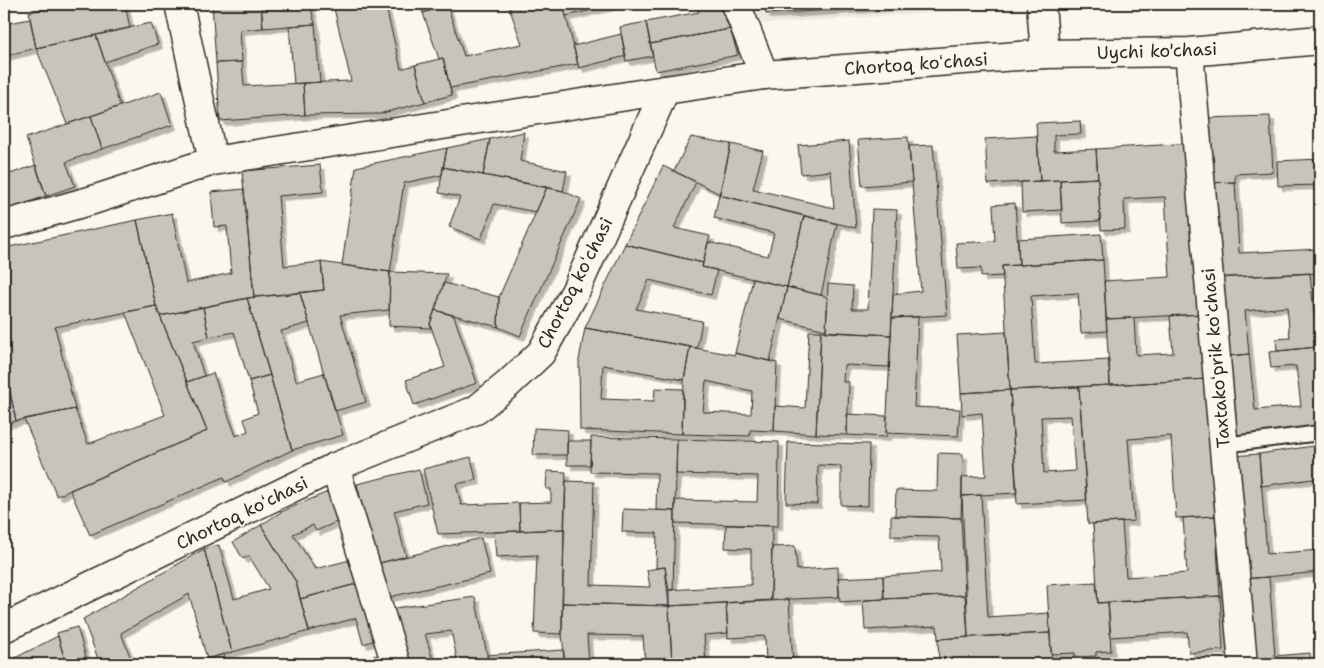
<svg xmlns="http://www.w3.org/2000/svg" width="1324" height="668" font-family="'Shantell Sans',sans-serif">
	<defs>
		<filter id="shadow"><feDropShadow dx="4.5" dy="4.5" stdDeviation="0" flood-color="#0004"/></filter>
	</defs>
	<rect width="100%" height="100%" fill="#fbf7ec"/>
	<filter id="ink" filterUnits="userSpaceOnUse"><feTurbulence type="fractalNoise" baseFrequency=".02" numOctaves="2"/><feDisplacementMap in="SourceGraphic" scale="10" xChannelSelector="R" yChannelSelector="G"/><feConvolveMatrix kernelMatrix="1 2 1 2 8 2 1 2 1" color-interpolation-filters="sRGB"/></filter>
	<g filter="url(#ink)">
		<!-- built -->
		<path fill="#ebe8de" d="M748,4H1023V7L757,24Z"/>
		<!-- building -->
		<path fill="#c7c4bc" stroke="#2b2b2b" fill-rule="evenodd" filter="url(#shadow)" d="M70,4H125L130,28L36,48L29,12Z
			M212,4H261L263,28L240,30L242,62L216,63Z
			M261,4H310L315,24L263,28Z
			M333,4H385L401,69L415,65L425,102L379,114L305,115L303,83L351,81Z
			M420,4H446L447,5L423,13Z
			M508,4H563L578,64L450,88L443,58L439,59L423,13L447,5L464,56L522,44Z
			M563,4H617L566,16Z
			M695,4H718L730,29L650,44L646,22L699,12Z
			M765,4H929L766,14Z
			M30,19L36,48L4,56V24Z
			M646,22L653,56L626,61L620,27Z
			M151,23L158,44L105,62L96,35Z
			M315,24L320,82L294,84L289,26Z
			M730,29L738,55L656,71L650,44Z
			M621,34L626,56L579,68L573,46Z
			M96,35L120,106L67,124L36,48Z
			M443,58L452,95L425,102L415,65Z
			M242,62L244,86L303,83L305,115L220,121L216,63Z
			M1316,86H1320V111H1318Z
			M161,92L172,125L102,149L91,116Z
			M91,116L102,149L66,162L75,186L46,196L26,138Z
			M1270,116L1273,172L1235,174V182L1206,183L1203,118Z
			M1080,121L1081,134L1054,135V151L1096,149L1098,178L1040,181L1036,123Z
			M524,132L520,161L567,171L563,191L483,175L490,139Z
			M1037,136L1040,181L988,184L985,139Z
			M691,137L731,144L720,194L674,171Z
			M908,137L912,182L862,186L858,140Z
			M490,139L483,175L443,167L447,148Z
			M849,141L856,228L719,195L731,144L763,151L753,189L834,208L831,171L801,174L798,145Z
			M1192,143L1202,314L1106,319L1104,281L1170,277L1165,197L1124,199L1125,229L1101,230L1096,149Z
			M933,145L947,315L892,318L893,294L921,291L909,146Z
			M447,148L442,175L404,183L390,272L342,265L356,167Z
			M1320,159V185L1278,186L1277,161Z
			M36,165L46,196L4,211V176Z
			M320,165L323,192L278,196L284,266L321,262L324,290L254,297L242,171Z
			M663,166L696,182L674,228L710,236L703,263L625,244Z
			M443,167L483,175L547,187L536,212L494,204L481,239L449,227L460,197L439,193Z
			M1098,178L1100,221L1062,223L1060,180Z
			M1060,180L1062,210L1022,212L1021,182Z
			M1235,182L1239,253L1320,249V273L1211,278L1206,183Z
			M547,187L563,191L581,199L520,336L498,327L499,297Z
			M244,189L254,297L160,316L156,306L137,220L172,213L186,283L231,273L227,226L214,227L211,192Z
			M719,195L804,216L787,287L702,267L708,242L768,256L774,233L714,218Z
			M1015,203L1019,265L1002,266L1003,276L981,277V268L958,269L956,243L995,241L993,205Z
			M872,209L897,210L891,335L826,332L828,284L853,286L852,309H868Z
			M804,216L837,224L821,295L787,287Z
			M137,220L156,306L55,327L75,409L16,421L4,363V248Z
			M1101,234L1103,260L1019,265L1018,239Z
			M625,244L703,263L702,267L717,270L711,295L649,280L636,309L702,321L697,348L585,328Z
			M1103,260L1107,331L1081,333L1078,293L1031,296L1035,364L1109,360L1110,385L1010,390L1002,266Z
			M321,262L390,272L389,310L340,315L366,402L335,411L300,293L324,290Z
			M390,272L447,274L430,324L431,328L389,326Z
			M1310,273L1317,347L1277,351L1276,339L1290,338L1287,307L1245,311L1249,354L1219,357L1211,278Z
			M753,279L787,287L770,361L735,353Z
			M444,283L499,297L498,327L435,310Z
			M787,287L828,297L826,330L780,319Z
			M300,293L309,323L281,331L296,381L324,373L343,435L292,450L247,298Z
			M247,298L270,375L249,381L234,332L209,337L203,307Z
			M156,306L207,431L57,496L24,419L75,409L88,444L165,415L125,312Z
			M203,307L209,337L193,341L204,376L187,382L160,316Z
			M435,310L454,316L477,383L414,405L406,380L445,367L430,324Z
			M1202,314L1206,379L1110,385L1106,319L1134,318L1136,355L1173,353L1170,316Z
			M918,317L914,407L960,409L958,436L886,433L892,318Z
			M585,328L690,347L684,380L603,365L601,399L654,401L655,388L683,389L682,434L580,430L579,360Z
			M809,331H821L816,434L774,431L775,406L805,408Z
			M821,331L891,335L889,367L844,365L843,382H849L847,435L816,434Z
			M1006,332L1010,390L961,393L957,335Z
			M1316,332H1320V374L1317,347Z
			M690,347L735,355V353L777,363L774,431L750,430V436L682,434L684,380ZM706,381L752,391L751,414L703,412Z
			M1317,347L1320,374V432L1228,441L1219,357L1249,354L1255,410L1301,406L1296,366L1271,368L1269,352Z
			M4,363L16,421L4,424Z
			M213,373L236,436L248,431L244,419L258,413L249,381L270,375L292,450L226,482L224,477L90,535L70,490L207,431L187,382Z
			M1206,379L1215,516L1176,518L1171,436L1128,439L1134,521L1088,524L1079,387Z
			M1079,387L1087,500L1017,504L1010,390ZM1071,416L1075,471L1044,473L1041,417Z
			M1010,390L1017,493L962,496V477L986,476L982,413L962,415L961,393Z
			M847,414L887,416L886,437L847,435Z
			M534,428L568,430L567,455H533Z
			M591,437L677,439L675,511L656,510L657,473L590,472Z
			M677,439L779,442L778,526L675,523V500L757,502L758,476L676,474Z
			M567,441H591L590,465H567Z
			M788,442L869,444L868,506L841,505V466L818,465L817,504L786,503Z
			M1320,445V478L1261,486L1259,454Z
			M938,453L963,454L961,518L895,516L896,490L937,491Z
			M1259,454L1267,554L1320,550V572L1244,579L1233,456Z
			M471,457L476,480L456,484L461,505L519,503L520,531L438,534L423,469Z
			M419,469L427,503L394,511L406,556L376,564L357,484Z
			M547,471L566,472L564,529L520,531L519,503L551,502V489H546Z
			M566,481L594,482L591,585L650,587L647,570L665,567L669,606L562,603Z
			M337,488L350,516L316,531L313,525L293,534L315,569L354,559L360,583L300,599L296,582L261,525L281,512Z
			M981,495L988,617L1049,613L1050,633L968,637L962,496Z
			M623,509L675,511L673,590H669L665,567L656,568L657,533L622,532Z
			M891,516L961,518L965,595L884,599L883,576L941,572L939,537L891,536Z
			M1215,516L1220,596L1098,603L1093,524L1122,522L1126,577L1187,573L1183,518Z
			M261,525L296,582L309,631L232,652L204,549L219,545L234,599L269,589L249,556L243,559L233,542Z
			M726,525L772,526L771,600L669,606V590L751,585V549L725,548Z
			M564,529L562,634L534,633L537,555L496,557L494,532Z
			M481,538L490,574L385,598L376,564Z
			M795,546L797,570L838,567L839,597L771,600L772,547Z
			M204,549L232,652L207,659L189,594L121,633L133,664H100L83,619Z
			M883,576L884,599L840,602L838,578Z
			M1269,577L1275,656L1310,653L1311,664H1251L1244,579Z
			M1096,582L1098,603L1108,602L1111,651L1096,652V656L1075,657V653L1051,654L1047,585Z
			M360,583L376,640L363,644L356,618L309,631L300,599Z
			M965,595L968,637L938,639L937,626L865,630L863,600Z
			M1220,596L1223,650L1189,653L1187,632L1111,637L1108,602Z
			M475,597L489,664H458L451,631L425,634L434,664H405L388,609Z
			M789,600L793,664H766L765,636L728,638L726,603Z
			M562,603L669,606L672,664H645L643,636L587,635L589,664H565L562,634Z
			M726,603L728,633L704,635L706,664H672L669,606Z
			M77,627L88,664H66L57,633Z
			M1050,633L1052,664H1021V659L939,664L938,639Z
			M58,636L66,664H18L15,658Z
			M563,650L565,664H489L487,655Z
			M386,653L389,664H362L361,659Z
			M224,654L227,664H200L199,661Z"/>
		<g fill="none" stroke-linecap="round" stroke-linejoin="round">
			<!-- lane casing -->
			<g stroke="#2b2b2b" stroke-width="18">
				<path id="lane" d="M1224,445L1320,433"/>
			</g>
			<!-- street casing -->
			<g stroke="#2b2b2b" stroke-width="31">
				<path id="street" d="M179,4L213,161
					M736,4L764,75
					M1189,52L1243,664
					M1045,54L1189,52L1320,40
					M4,225L93,200L213,161L665,90
					M335,467L396,664"/>
			</g>
			<!-- secondary casing -->
			<g stroke="#2b2b2b" stroke-width="31">
				<path id="secondary" d="M4,628L335,467L476,410L507,385L541,353L576,290L665,90L764,75L1045,54L1041,4"/>
			</g>
			<!-- lane -->
			<use href="#lane" stroke="#fbf7ec" stroke-width="14"/>
			<!-- street -->
			<use href="#street" stroke="#fbf7ec" stroke-width="28"/>
			<!-- secondary -->
			<use href="#secondary" stroke="#fbf7ec" stroke-width="28"/>
		</g>
	</g>
	<g text-anchor="middle" stroke-width="4" stroke-linejoin="round" paint-order="stroke">
		<!-- street labels -->
		<g font-size="18" fill="#2b2b2b" stroke="#fbf7ec">
			<text transform="translate(1157 51) rotate(-2)" y="6">Uychi ko'chasi</text>
			<text transform="translate(916 64) rotate(-4)" y="6">Chortoq koʻchasi</text>
			<text transform="translate(575 283) rotate(-63)" y="6">Chortoq koʻchasi</text>
			<text transform="translate(1216 358) rotate(-95)" y="6">Taxtakoʻprik koʻchasi</text>
			<text transform="translate(242 513) rotate(-26)" y="6">Chortoq koʻchasi</text>
		</g>
	</g>
	<!-- margin -->
	<rect width="1324" height="668" fill="none" stroke="#fbf7ec" stroke-width="20"/>
	<rect x="10" y="10" width="1304" height="648" fill="none" stroke="#2b2b2b" stroke-width="2" filter="url(#ink)"/>
</svg>
